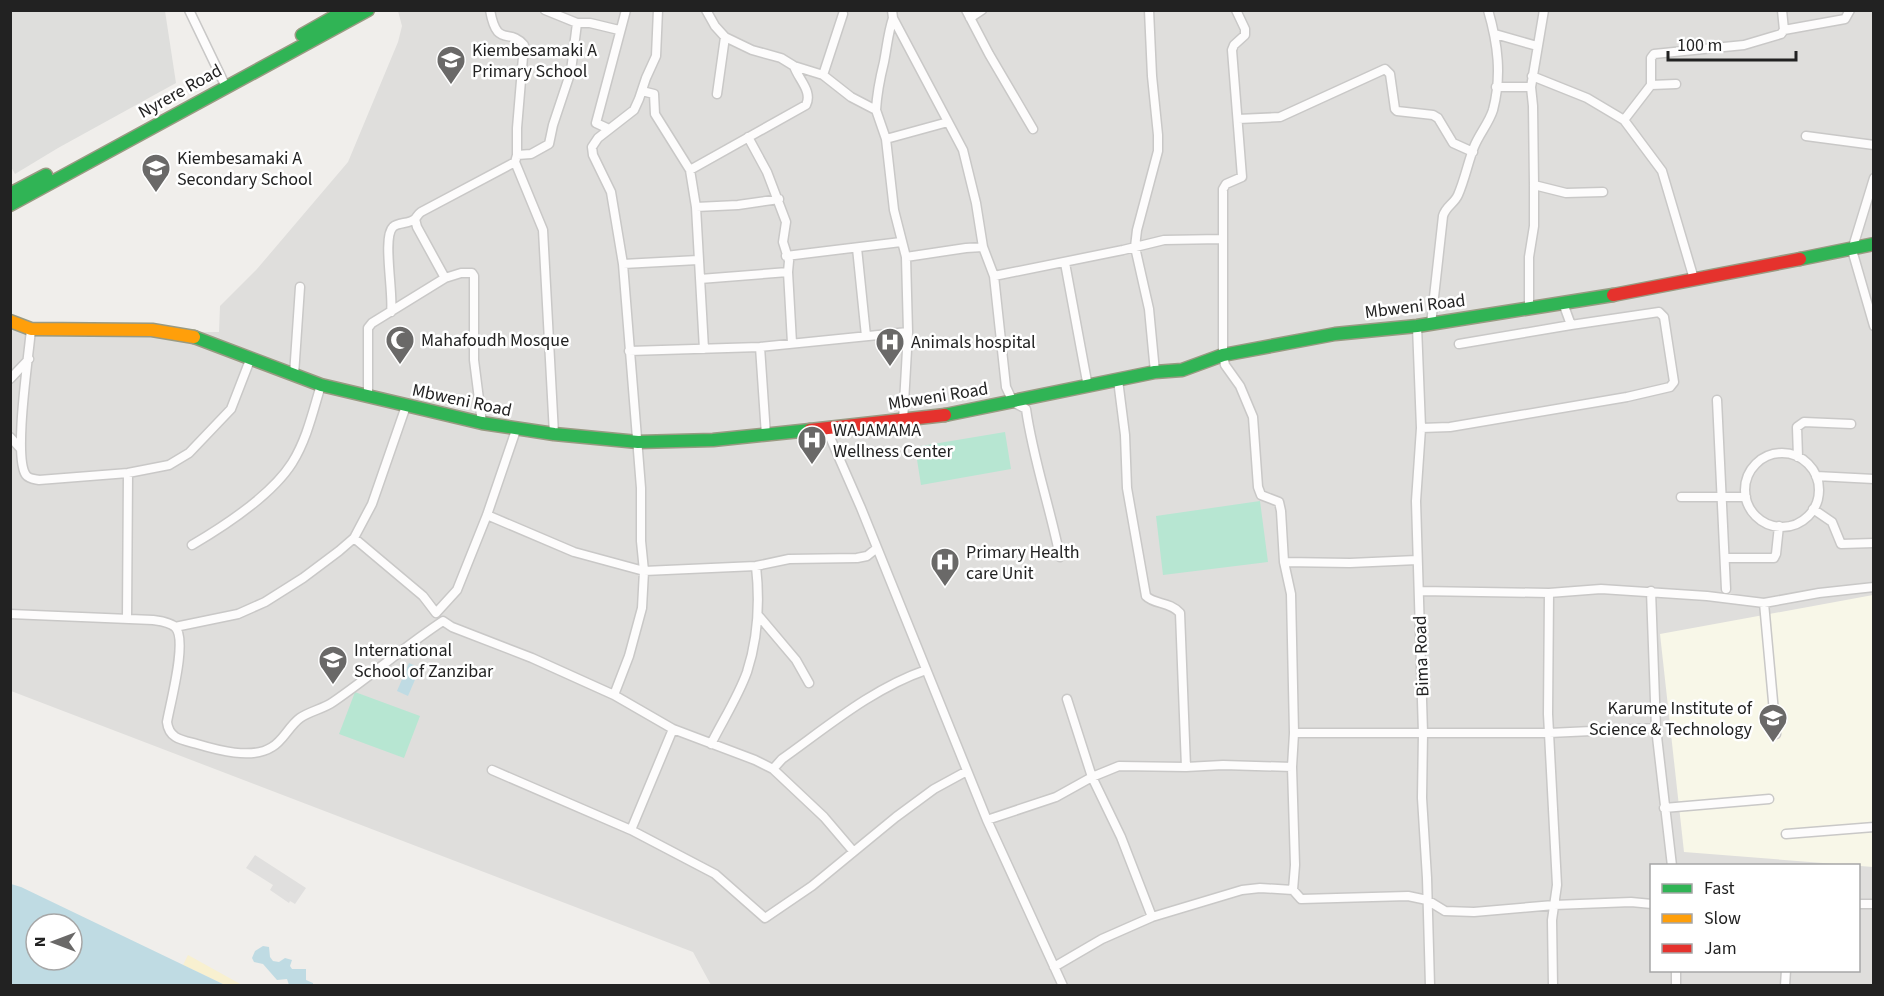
<svg xmlns="http://www.w3.org/2000/svg" width="1884" height="996" font-family="'Source Sans 3',sans-serif">
	<rect width="100%" height="100%" fill="#f0eeeb"/>
	<!-- residential -->
	<path fill="#dfdedc" fill-rule="evenodd" d="M398,11H1873V985H711L693,952L11,691L10,325L40,333L219,332L220,306L257,269L348,162L398,42L402,26ZM1652,866H1858V970H1652Z"/>
	<!-- education -->
	<path fill="#f8f7e8" d="M1873,595V867L1684,852L1660,634Z"/>
	<!-- religious -->
	<path fill="#dededc" d="M10,11H165L176,83L58,148L15,174L10,165Z"/>
	<!-- sand -->
	<path fill="#f8f0d0" d="M188,955L242,985H225L183,965Z"/>
	<!-- pitch -->
	<path fill="#b7e6d2" d="M1005,432L1011,469L921,485L915,447Z
		M1260,501L1268,562L1163,575L1156,516Z
		M355,692L420,716L404,758L339,734Z"/>
	<!-- parking -->
	<path fill="#e0dfde" d="M255,855L306,888L295,904L290,901L289,903L270,890L273,885L246,868Z"/>
	<!-- water -->
	<path fill="#bfdbe3" fill-rule="evenodd" d="M409,663L420,668L408,696L397,691Z
		M11,884L21,887L225,985H11ZM36,924H72V960H36Z
		M263,946L269,947L270,957L273,961L279,962L285,958L292,960L290,966L292,969H306V980L313,983V985H289L287,979L277,980L263,964L254,962L252,958L255,951Z"/>
	<g fill="none" stroke-linecap="round" stroke-linejoin="round">
		<!-- street casing -->
		<g stroke="#c9c8c7" stroke-width="11">
			<path id="street" d="M189,10L226,87
				M490,10C497,49 509,27 524,45L517,128V155
				M545,10L577,23L571,71L553,125L549,144L531,154L517,155L515,162L543,230L554,434
				M706,10L715,26L725,37L752,50L781,58L794,66L823,75L851,97L876,110L886,139L894,210L906,257L908,332L903,421
				M892,10L893,18L963,150L976,203L983,247L994,276L1006,387L1013,402L1026,409C1033,459 1050,507 1060,557
				M966,10L989,54L1033,129
				M1149,10L1152,76L1158,135V151L1137,230L1135,247L1149,309L1155,372
				M1236,10L1245,29V35L1234,45L1232,50L1242,177L1226,184L1223,189V355L1225,365L1240,386L1253,417L1258,487L1261,495L1279,502L1281,511L1284,562L1291,594L1294,733L1292,767L1295,865L1293,890
				M970,18L982,10
				M577,23H590L619,30
				M1784,30L1845,19L1850,10
				M1495,34L1537,46
				M823,75L843,14
				M1532,76L1587,98L1624,120L1662,171L1694,279
				M1651,85L1676,84
				M1496,87H1531
				M642,91L654,94L655,114L690,170L696,207L704,349
				M717,94L725,37
				M876,110C877,93 880,78 884,62C887,47 888,33 893,18
				M1238,119L1280,117L1385,69L1390,74L1395,109L1397,111L1433,115L1438,118L1453,143L1473,152
				M1624,120L1651,85V58L1654,54L1744,45L1781,34L1784,30L1782,10
				M609,129L596,123L626,10
				M1806,136L1874,145
				M748,137L767,172L786,222L783,242L789,261L788,272L792,343
				M886,139L948,122
				M690,170L806,105C813,91 798,79 794,66
				M1874,178L1852,250L1874,326
				M1534,185L1566,193L1603,192
				M696,207L738,205L779,199
				M857,248L866,336
				M786,256L901,242
				M906,257L966,248L983,247
				M1065,263L1088,387
				M623,264L698,260
				M994,276L1123,250L1164,240L1222,239
				M445,278L461,273H472L474,276V360L482,423
				M700,279L788,272
				M1529,308V257L1534,226V185L1533,106L1531,87L1544,10
				M391,312C394,295 382,237 393,227C398,222 409,224 415,219C417,217 418,214 421,212L515,162
				M1431,324L1443,216C1446,206 1454,204 1458,195C1465,179 1468,162 1474,147C1479,134 1489,123 1493,110C1502,76 1498,44 1488,10
				M1417,326L1421,428L1416,501L1423,733L1422,798L1427,878L1430,986
				M31,329C29,355 13,457 26,475C29,479 34,479 39,480L128,473L169,465L189,453L231,409L250,360
				M1459,344L1571,325
				M760,347L766,435
				M629,351L760,347L908,332
				M294,375L300,287
				M10,379L29,359
				M368,397V328L372,323L445,278L417,227L415,219
				M1717,400L1726,589
				M826,428L861,508L987,820L1063,986
				M1421,428L1450,427L1627,397L1670,387L1674,382L1664,317L1659,312L1571,325L1563,303
				M10,437L20,448
				M1745 490a37 37 0 1 1 74 0a37 37 0 1 1-74 0Z
				M1798,457L1797,427L1804,422L1851,424
				M1816,476L1874,479
				M1681,497H1746
				M1813,509L1832,522L1841,544L1874,543
				M487,515L574,552L644,571L756,566L789,559L857,558L867,556L877,548
				M354,538L423,596L436,613L457,590L487,515L516,430
				M192,545C226,525 271,496 292,463C307,439 313,411 321,385
				M1725,558H1774L1776,554L1779,526
				M1284,562L1350,563L1417,560
				M1420,591L1549,593L1601,589L1707,596L1764,603L1819,593L1874,587
				M1651,591L1656,728L1672,866
				M1549,593L1548,714L1557,885L1552,920L1553,986
				M1764,603L1776,734
				M10,614L153,620C160,621 170,622 175,627C188,639 170,704 167,722C169,739 182,740 197,744C217,750 252,760 272,747C283,741 289,726 300,718C310,711 323,709 333,702C371,676 405,646 443,621L452,627L532,658L614,695L673,729L755,760L773,769L824,817L853,851
				M758,615L796,660L809,683
				M127,619L128,473
				M175,627L238,614L265,602L303,578L339,551L354,538L372,504L406,406
				M614,695L629,656L642,608L644,571L641,541V488L623,264L611,192L593,155L592,147L598,138L634,110L639,99L646,78L656,56L658,10
				M1067,699L1092,777L1121,837L1152,917
				M1294,733H1549L1656,728
				M711,744C723,720 738,697 747,672C758,638 760,602 756,566
				M1186,767L1223,765L1292,767
				M773,769L782,759C827,727 873,688 926,670
				M492,770L631,830L715,874L765,918L812,886L896,817L934,789L967,771
				M1664,808L1769,799
				M987,820L1056,797L1092,777L1119,766L1186,767L1180,613C1169,601 1155,605 1146,596L1127,488L1125,435L1118,380
				M631,830L673,729
				M1786,834L1874,827
				M1858,904H1874
				M1054,967L1102,939L1152,917L1242,890L1260,888L1293,890L1301,899L1408,896L1427,900L1445,911L1474,912L1554,905L1631,902L1652,904
				M1676,970V986
				M1785,986L1786,970"/>
		</g>
		<!-- fast casing -->
		<g stroke="#999a82" stroke-width="15">
			<path id="fast" d="M302,35L346,10
				M10,194L46,175
				M10,205L368,10
				M1800,259L1874,244
				M194,337L321,385L482,423L554,434L638,442L713,440L810,430
				M945,415L1155,372L1182,370L1223,355L1335,334L1417,326L1613,295"/>
		</g>
		<!-- slow casing -->
		<g stroke="#999a82" stroke-width="15">
			<path id="slow" d="M10,321L31,329L152,330L194,337"/>
		</g>
		<!-- jam casing -->
		<g stroke="#999a82" stroke-width="15">
			<path id="jam" d="M1613,295L1800,259
				M810,430L945,415"/>
		</g>
		<!-- street -->
		<use href="#street" stroke="#fdfcfc" stroke-width="8"/>
		<!-- fast -->
		<use href="#fast" stroke="#30b455" stroke-width="12"/>
		<!-- slow -->
		<use href="#slow" stroke="#ff9f0a" stroke-width="12"/>
		<!-- jam -->
		<use href="#jam" stroke="#e5322d" stroke-width="12"/>
	</g>
	<!-- icons -->
	<defs>
		<g id="school-pin" transform="scale(1.5)"><path d="M0 17L-7.5 6A9.5 9.5 0 1 1 7.5 6Z" fill="#6a6968" stroke="#fff"/><path d="M0-5L7-2L0 1L-7-2ZM-4 1L0 2.5L4 1V4Q0 6-4 4Z" fill="#fff"/></g>
		<g id="mosque-pin" transform="scale(1.5)"><path d="M0 17L-7.5 6A9.5 9.5 0 1 1 7.5 6Z" fill="#6a6968" stroke="#fff"/><path d="M3.5-4.9A6 6 0 1 0 3.5 4.9A5 5 0 1 1 3.5-4.9Z" fill="#fff"/></g>
		<g id="hospital-pin" transform="scale(1.5)"><path d="M0 17L-7.5 6A9.5 9.5 0 1 1 7.5 6Z" fill="#6a6968" stroke="#fff"/><path d="M-5-5h3v3.5h4V-5h3V5h-3V1.5h-4V5h-3Z" fill="#fff"/></g>
		<g id="university-pin" transform="scale(1.5)"><path d="M0 17L-7.5 6A9.5 9.5 0 1 1 7.5 6Z" fill="#6a6968" stroke="#fff"/><path d="M0-5L7-2L0 1L-7-2ZM-4 1L0 2.5L4 1V4Q0 6-4 4Z" fill="#fff"/></g>
	</defs>
	<g fill-rule="evenodd">
		<use href="#school-pin" x="451" y="60"/>
		<use href="#school-pin" x="156" y="168"/>
		<use href="#mosque-pin" x="400" y="340"/>
		<use href="#hospital-pin" x="890" y="342"/>
		<use href="#hospital-pin" x="812" y="440"/>
		<use href="#hospital-pin" x="945" y="562"/>
		<use href="#school-pin" x="333" y="660"/>
		<use href="#university-pin" x="1773" y="718"/>
	</g>
	<g text-anchor="middle" stroke-width="5" stroke-linejoin="round" paint-order="stroke">
		<!-- poi labels -->
		<g font-size="18" fill="#222" stroke="#fff" text-anchor="start">
			<text x="472" y="56">Kiembesamaki A<tspan x="472" dy="21">Primary School</tspan></text>
			<text x="177" y="164">Kiembesamaki A<tspan x="177" dy="21">Secondary School</tspan></text>
			<text x="421" y="346">Mahafoudh Mosque</text>
			<text x="911" y="348">Animals hospital</text>
			<text x="833" y="436">WAJAMAMA<tspan x="833" dy="21">Wellness Center</tspan></text>
			<text x="966" y="558">Primary Health<tspan x="966" dy="21">care Unit</tspan></text>
			<text x="354" y="656">International<tspan x="354" dy="21">School of Zanzibar</tspan></text>
			<text x="1752" y="714" text-anchor="end">Karume Institute of<tspan x="1752" dy="21">Science &amp; Technology</tspan></text>
		</g>
		<!-- street labels -->
		<g font-size="18" fill="#222" stroke="#fff">
			<text transform="translate(180 91) rotate(-29)" y="6">Nyrere Road</text>
			<text transform="translate(1415 306) rotate(-7)" y="6">Mbweni Road</text>
			<text transform="translate(938 396) rotate(-9)" y="6">Mbweni Road</text>
			<text transform="translate(462 400) rotate(12)" y="6">Mbweni Road</text>
			<text transform="translate(1421 656) rotate(-92)" y="6">Bima Road</text>
		</g>
	</g>
	<!-- border -->
	<rect width="1884" height="996" fill="none" stroke="#222222" stroke-width="24"/>
	<!-- legend -->
	<rect x="1650" y="864" width="210" height="108" fill="#ffffff" stroke="#a7a7a7" stroke-width="1.5"/>
	<rect x="1662" y="884" width="30" height="9" fill="#30b455" stroke="#a7a7a7" stroke-width="1.5"/>
	<text x="1704" y="894" font-size="18" fill="#222222">Fast</text>
	<rect x="1662" y="914" width="30" height="9" fill="#ff9f0a" stroke="#a7a7a7" stroke-width="1.5"/>
	<text x="1704" y="924" font-size="18" fill="#222222">Slow</text>
	<rect x="1662" y="944" width="30" height="9" fill="#e5322d" stroke="#a7a7a7" stroke-width="1.5"/>
	<text x="1704" y="954" font-size="18" fill="#222222">Jam</text>
	<!-- north arrow -->
	<g transform="translate(54 942) rotate(270)"><circle r="28" fill="#ffffff" stroke="#a7a7a7" stroke-width="1.5"/>
	<path d="M0-4.5L10 22L0 15L-10 22Z" fill="#6a6968"/>
	<text y="-9" font-size="16" font-weight="bold" text-anchor="middle" fill="#222222">N</text>
	</g>
	<!-- scale -->
	<path d="M1668 51v9h128v-9" fill="none" stroke="#222222" stroke-width="3"/>
	<text x="1677" y="51" font-size="18" fill="#222222" stroke="#ffffff" stroke-width="4.5" paint-order="stroke">100 m</text>
</svg>
